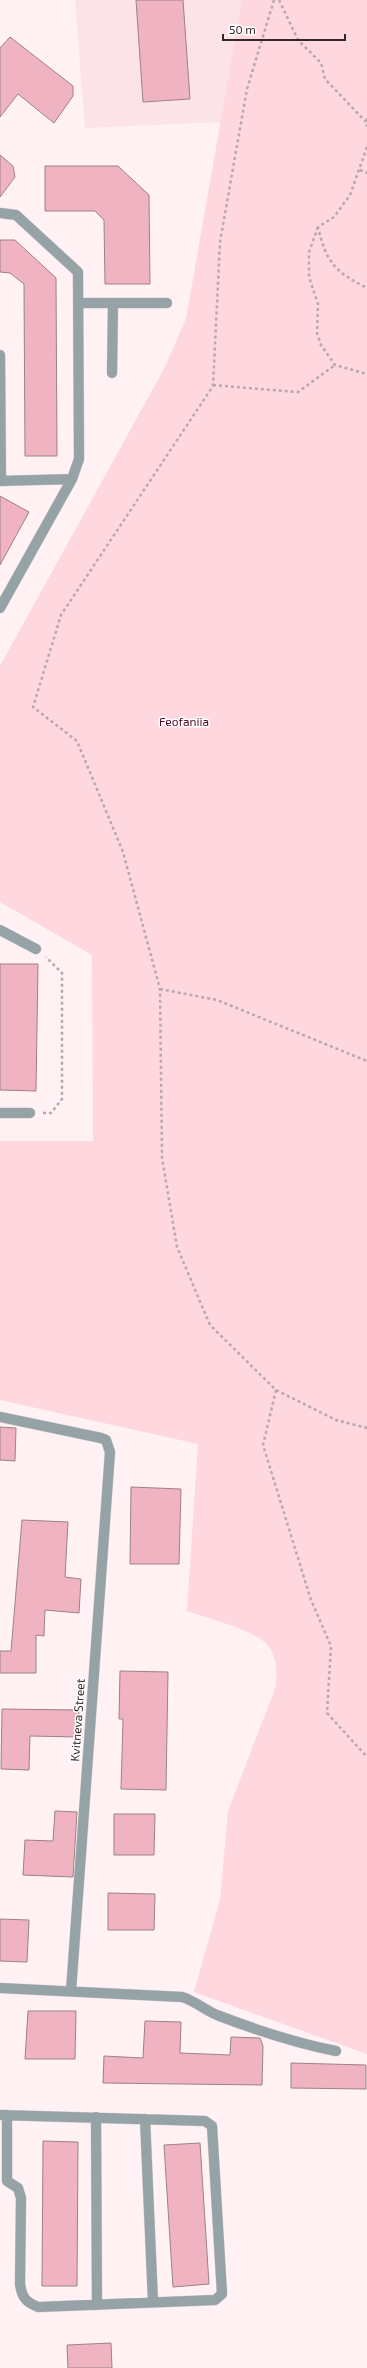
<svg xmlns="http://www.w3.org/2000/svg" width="367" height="2368" font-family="'Exo 2',sans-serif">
	<rect width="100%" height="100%" fill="#fff1f4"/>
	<!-- built -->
	<path fill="#fce3e8" d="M75,0H242L221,122L85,128Z"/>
	<!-- green -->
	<path fill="#fed7df" d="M242,0H367V2054L194,1992L220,1900L228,1811L275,1689C277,1675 278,1660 269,1647C259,1631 207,1618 187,1611L198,1444L0,1400V1141H93L92,955L0,902V666L164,369L186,319Z"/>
	<!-- building -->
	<path fill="#efb3c1" stroke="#9e8187" d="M136,0H183L190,99L143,102Z
		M10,37L73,86V96L54,123L18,94L0,117V48Z
		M0,155L13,166L15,177L0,197Z
		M45,166H118L149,195L150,284H105L104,220L95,211H45Z
		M0,240H15L56,278L57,456H25L24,284L10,273L0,272Z
		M0,496L29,512L0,565Z
		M0,964H38L36,1091L0,1090Z
		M0,1427L16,1428L15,1461L0,1460Z
		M131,1487L181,1489L179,1564H130Z
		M22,1520L68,1522L65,1577L81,1579L79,1613L45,1610L44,1636L36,1635V1673H0V1651H11Z
		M120,1671L168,1672L166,1790L121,1789L123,1719H119Z
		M2,1709L79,1710L78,1737L30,1736L29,1770L1,1769Z
		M55,1811L77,1812L73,1877L23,1875L25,1840L53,1841Z
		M114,1814H155L154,1855H114Z
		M108,1893L155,1894L154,1930H108Z
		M0,1919L29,1920L27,1962L0,1961Z
		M28,2011H76L75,2059H25Z
		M145,2021L181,2022L180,2053L230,2055L231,2037L260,2038L263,2046L262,2085L103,2083L104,2056L143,2058Z
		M291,2063L366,2065V2089L291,2088Z
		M43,2141L78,2142L77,2286H42Z
		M200,2143L209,2284L173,2287L164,2145Z
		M111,2343L112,2368H68L67,2345Z"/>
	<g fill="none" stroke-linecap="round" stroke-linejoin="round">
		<!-- minor casing -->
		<g stroke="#dacdd0" stroke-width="11">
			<path id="minor" d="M0,213L16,215L78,272L79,459L72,479
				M80,303H167
				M0,355L1,481
				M112,373L113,303
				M0,481L72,479L0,608
				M0,930L36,949
				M0,1113H30
				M0,1417L101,1438L106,1440L110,1452L71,1991
				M0,1988L182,1997C195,2001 205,2010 217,2015C256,2030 295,2043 336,2051
				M0,2115L205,2121L212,2126L222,2294L215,2300L38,2307C26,2302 22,2298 20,2284L21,2198L18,2188L7,2181V2115
				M96,2117L97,2305
				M145,2119L153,2302"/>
		</g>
		<!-- path -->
		<path stroke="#b7a9ac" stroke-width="2.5" stroke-dasharray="3 3" stroke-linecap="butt" d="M274,0L247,89L220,242L213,386L61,615L33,707L77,741L123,852L160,989L162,1158L177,1247L210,1325L276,1390L336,1420L367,1428
			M279,0L298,40L321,63L325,79L366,122
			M367,118V128
			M367,147L350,195L334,217L318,227C326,262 335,272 367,288
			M360,170L367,173
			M318,227L309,252V277L318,304L317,333L321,345L335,365L367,374
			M213,385L298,392L335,365
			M160,989L217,1000L367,1061
			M43,1113H51L62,1099V973L46,957
			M276,1390L263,1445L311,1600L331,1646L327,1713L367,1757"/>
		<!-- minor -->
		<use href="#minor" stroke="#95a3a6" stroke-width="10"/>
	</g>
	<g text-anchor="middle" stroke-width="3" stroke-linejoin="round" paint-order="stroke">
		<!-- park labels -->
		<g font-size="12" fill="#500b26" stroke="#fff">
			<text x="184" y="726">Feofaniia</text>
		</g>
		<!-- street labels -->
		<g font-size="12" fill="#34272a" stroke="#fff">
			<text transform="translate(78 1720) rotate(-86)" y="4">Kvitneva Street</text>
		</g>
	</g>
	<!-- scale -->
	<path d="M223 34v6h122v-6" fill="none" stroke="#34272a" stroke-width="2"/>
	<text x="229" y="34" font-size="12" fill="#34272a" stroke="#ffffff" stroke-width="3" paint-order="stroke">50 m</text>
</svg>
